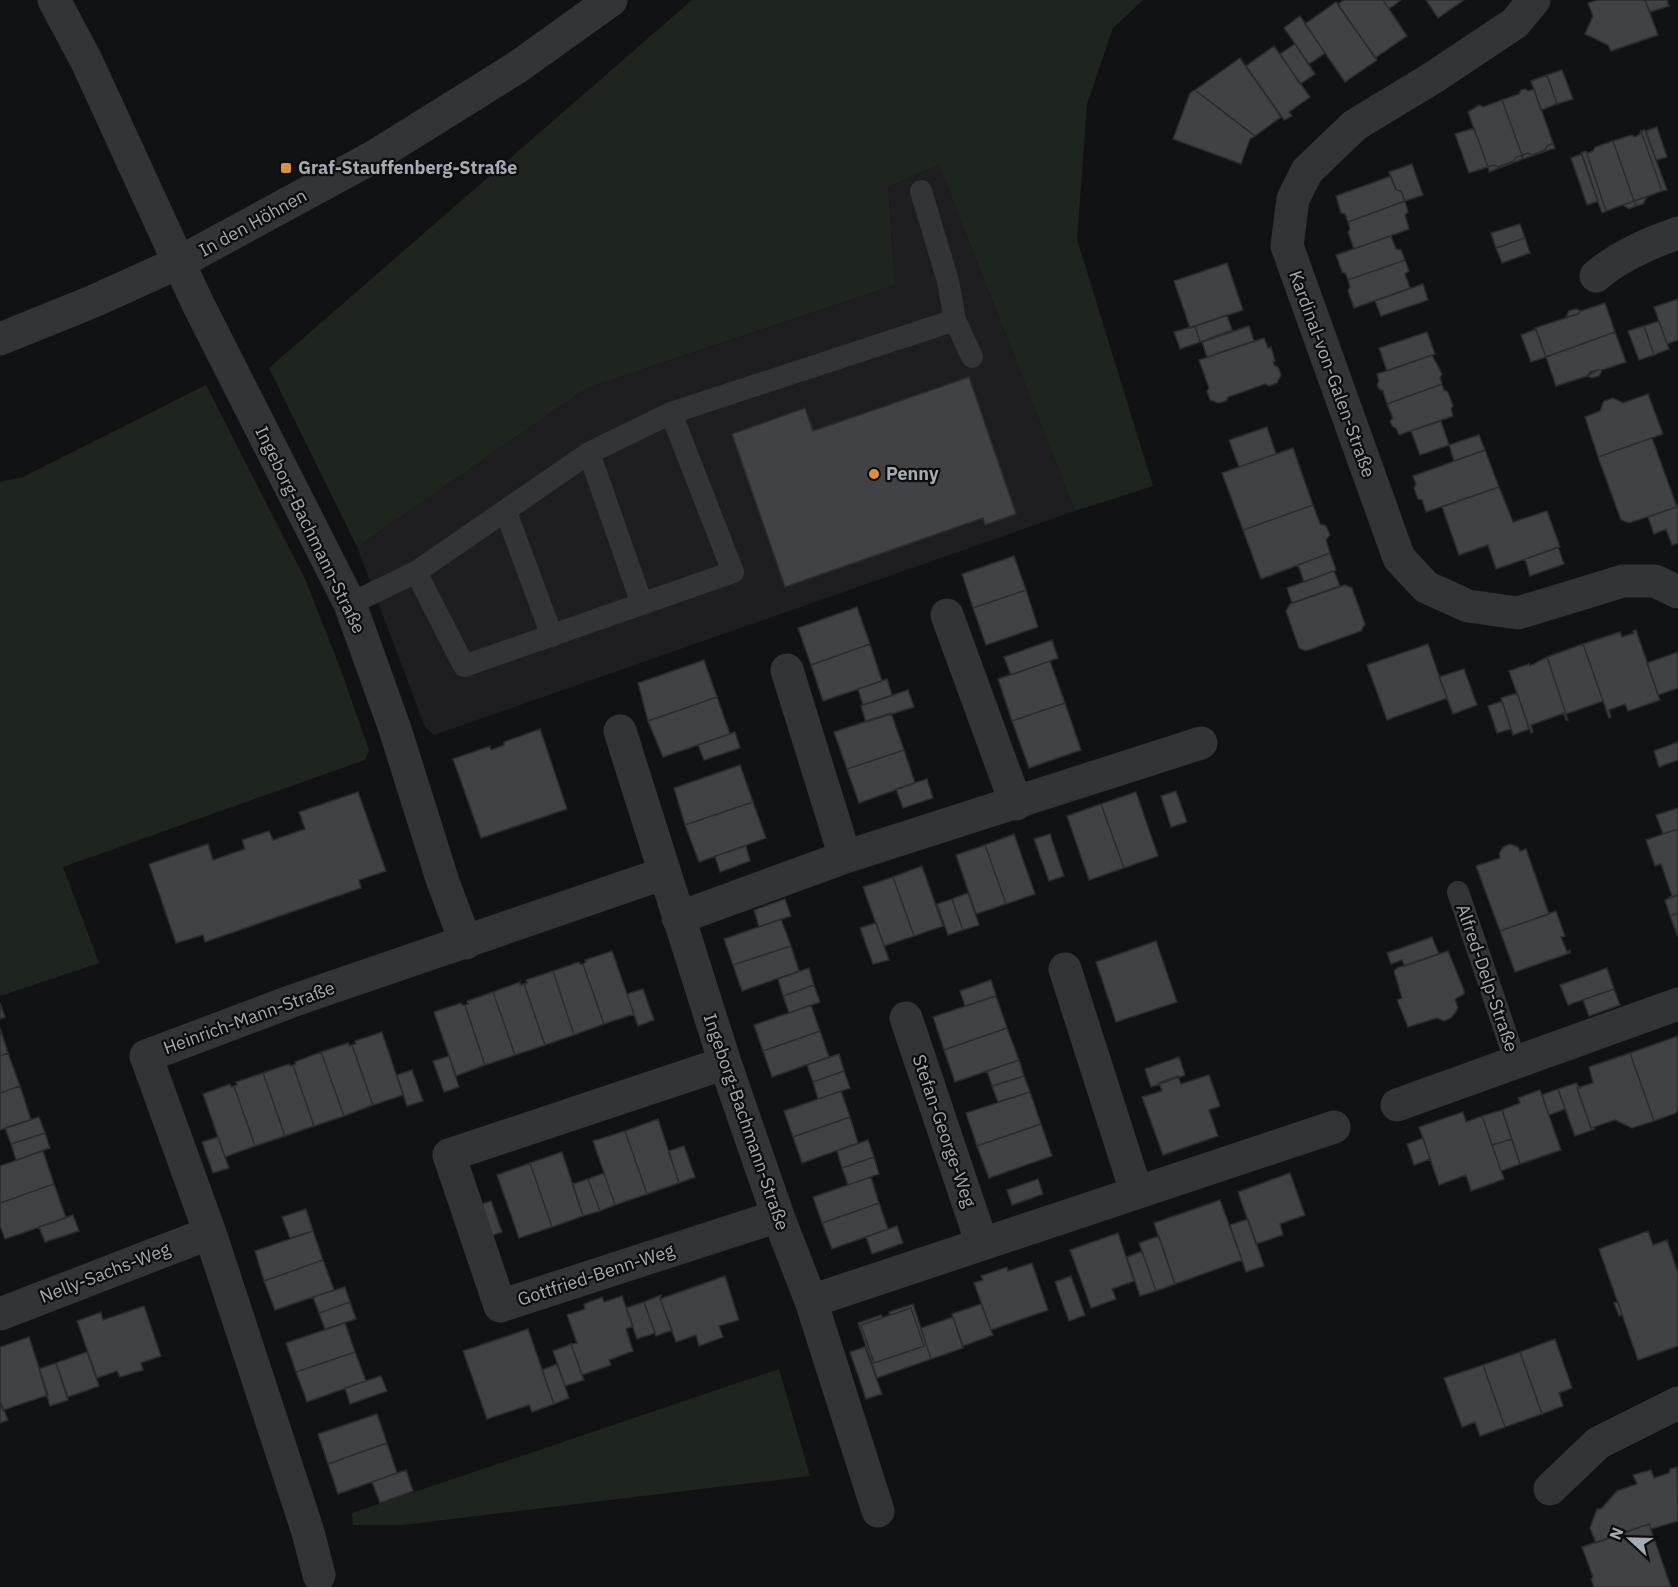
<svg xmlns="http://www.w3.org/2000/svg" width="1678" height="1587" font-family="'IBM Plex Sans',sans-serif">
	<rect width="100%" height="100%" fill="#111213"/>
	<!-- built -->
	<path fill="#1e1e20" d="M939,165L1075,511L434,735L425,727L357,547L585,389L895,285L888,187Z"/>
	<!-- green -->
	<path fill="#1e251e" d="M692,0H1143L1113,28L1087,104L1077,239L1153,486L1075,511L939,165L888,187L895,285L585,389L357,547L269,368Z
		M206,385L305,579L339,665L369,750L365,760L63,867L99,963L0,996V482L23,477Z
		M779,1369L810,1476L403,1525H353L352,1513Z"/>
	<!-- building -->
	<path fill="#414246" stroke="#2c2c2f" stroke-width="1.5" d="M1344,0H1383L1407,36L1375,58L1338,4Z
		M1383,0H1401L1389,9Z
		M1426,0H1464L1438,18Z
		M1598,0H1645L1658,35L1611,51L1608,45L1585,34L1593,16L1588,3Z
		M1645,0H1667L1669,6L1650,12Z
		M1336,2L1377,60L1345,82L1305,24Z
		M1300,16L1325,53L1309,64L1284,28Z
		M1295,44L1315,74L1300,84L1280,54Z
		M1274,46L1310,97L1289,112L1292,116L1284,120L1246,66Z
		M1240,58L1281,117L1255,136L1195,90Z
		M1562,70L1573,99L1557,104L1547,75Z
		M1547,75L1557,104L1541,110L1531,81Z
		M1525,89L1529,91L1534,89L1553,143L1547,146L1545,150L1532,155L1528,153L1522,155L1502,100L1519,94L1521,90Z
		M1195,90L1255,136L1250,139L1241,164L1173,139L1190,93Z
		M1502,100L1522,155L1516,157L1514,161L1498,167L1494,165L1488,167L1468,112L1479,105L1483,107Z
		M1657,127L1667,157L1656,160L1646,131Z
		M1474,128L1488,167L1469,173L1455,134Z
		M1645,130L1667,190L1662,191L1641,131Z
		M1641,131L1662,191L1634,201L1613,141L1631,135L1635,137L1640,134Z
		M1613,141L1634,201L1606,211L1586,151L1588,153L1593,151L1595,147Z
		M1553,143L1555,148L1523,159L1522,155L1528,153L1532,155L1545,150L1547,146Z
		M1586,151L1606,211L1602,213L1581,153Z
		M1582,154L1598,201L1587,205L1571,158Z
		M1522,155L1523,159L1489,172L1488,167L1494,165L1498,167L1514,161L1516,157Z
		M1412,164L1423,195L1405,201L1401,191L1396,190L1389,172Z
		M1391,176L1396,190L1401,191L1405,201L1348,222L1345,214L1341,213L1336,196Z
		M1647,197L1643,204L1636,206L1634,201Z
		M1405,201L1408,212L1405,215L1409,229L1354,249L1348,232L1350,229L1348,222Z
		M1634,201L1636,206L1629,209L1623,205Z
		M1520,224L1525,238L1496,248L1491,233Z
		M1391,236L1396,249L1401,250L1405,260L1348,280L1346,274L1342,272L1336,255Z
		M1525,238L1530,253L1502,263L1496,248Z
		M1405,260L1409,271L1405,274L1410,288L1354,308L1348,291L1350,287L1348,280Z
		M1227,263L1243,310L1190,328L1174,281Z
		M1423,284L1428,300L1381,316L1375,301Z
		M1678,299V340L1667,344L1654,307Z
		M1605,303L1615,332L1546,357L1535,328L1578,314L1581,311Z
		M1576,309L1581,311L1578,314L1566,317L1569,311Z
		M1227,315L1232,330L1200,342L1195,326Z
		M1659,321L1669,349L1654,355L1644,326Z
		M1195,326L1200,342L1180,349L1174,332Z
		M1249,326L1254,341L1207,357L1202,342Z
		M1644,326L1654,355L1639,360L1628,331Z
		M1536,329L1546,357L1531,362L1521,335Z
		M1427,332L1435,354L1387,371L1379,348Z
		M1615,332L1626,362L1602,370H1598L1590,372L1587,376L1556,386L1546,357Z
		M1264,338L1268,348L1271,347L1275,361L1273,362L1274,365L1278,367L1281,375L1277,383L1269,386L1265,384L1228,397L1226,401L1218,403L1210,400L1207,391L1209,388L1199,360Z
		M1432,355L1442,374L1440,378L1442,384L1387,404L1383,391L1379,389L1377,385L1379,381L1377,374Z
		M1598,370H1602L1599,376L1592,378L1587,376Z
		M969,377L1016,514L985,525L983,518L785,587L732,434L805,408L813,431Z
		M1442,384L1444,390L1448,392L1453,406L1451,409L1453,416L1399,435L1396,428L1392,426L1390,421L1393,418L1387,404Z
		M1648,394L1663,434L1598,457L1585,417L1600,411L1604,401L1613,398L1623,403Z
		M1441,421L1449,445L1420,455L1411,431Z
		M1267,427L1276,454L1239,467L1229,440Z
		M1479,435L1485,450L1454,461L1449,445Z
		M1652,438L1677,507L1629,523L1621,520L1598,457Z
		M1293,448L1313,505L1243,530L1222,473Z
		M1485,450L1499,487L1426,512L1422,500L1418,499L1414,488L1416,484L1413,476Z
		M1499,487L1513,522L1547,511L1560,547L1496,569L1488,545L1459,555L1442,507Z
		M1678,504V543L1672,545L1666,529L1654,534L1648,517L1677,507Z
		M1313,505L1320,524L1326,526L1330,535L1326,540L1330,553L1261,579L1243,530Z
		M1558,547L1564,564L1530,576L1525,559Z
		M1330,553L1336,570L1304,582L1298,565Z
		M1014,556L1026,590L973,608L962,574Z
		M1334,571L1340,586L1292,603L1287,588Z
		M1345,585L1352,588L1365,624L1361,631L1306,651L1299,648L1286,611L1290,604Z
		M1026,590L1038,627L986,645L973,608Z
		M857,607L870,644L811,665L798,628Z
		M1636,630L1660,700L1628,711L1625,704L1609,710L1611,717L1609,718L1583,644L1620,632L1622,637L1634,633L1633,631Z
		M1052,640L1058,658L1011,675L1004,657Z
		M870,644L882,681L823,701L811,665Z
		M1428,644L1447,698L1387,720L1367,665Z
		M1583,644L1603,701L1566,714L1547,657Z
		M1678,652V688L1658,695L1647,663Z
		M1547,657L1568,720H1566L1564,713L1531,725L1533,732L1531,733L1509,671L1529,664L1530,666Z
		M704,660L717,697L648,721L638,683Z
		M1050,661L1065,703L1012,721L998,679Z
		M1464,669L1477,705L1453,714L1439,677Z
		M887,679L892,695L863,705L858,689Z
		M908,690L914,707L866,722L861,706Z
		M1517,693L1529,729L1513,735L1501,698Z
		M717,697L730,734L663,757L648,721Z
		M1502,701L1511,729L1497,733L1488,706Z
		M1065,703L1081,750L1029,768L1012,721Z
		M891,713L904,750L847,769L834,732Z
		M540,729L567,809L481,838L453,759L490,746L491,750L504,745V742Z
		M735,732L740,748L704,760L698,745Z
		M1678,742V760L1659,767L1654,751Z
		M904,750L915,783L859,803L847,769Z
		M740,765L753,802L685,825L674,788Z
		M927,779L933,798L903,808L896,789Z
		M1176,791L1187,822L1171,827L1161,796Z
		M358,792L386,871L359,880L361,888L205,942L203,935L176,943L149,864L208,844L213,860L245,849L242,840L269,831L273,840L305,829L299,812Z
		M1136,792L1158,856L1124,868L1101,804Z
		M753,802L766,838L699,862L685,825Z
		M1101,804L1124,868L1089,880L1067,816Z
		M1678,808V829L1663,834L1656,815Z
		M1678,829V895L1667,899L1672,896L1661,864L1655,866L1646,840Z
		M1014,834L1035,894L1006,904L985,845Z
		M1050,834L1064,876L1049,881L1034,839Z
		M1510,844L1518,847L1520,851L1526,849L1549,914L1500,931L1476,866L1500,858L1499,854L1503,847Z
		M985,845L1006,904L976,914L956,855Z
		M746,846L750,861L720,872L715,856Z
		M922,866L943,926L914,936L893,877Z
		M893,877L914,936L884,946L863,887Z
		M968,893L979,925L963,930L952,899Z
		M1678,895V913L1670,916L1665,900Z
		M785,899L791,916L759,927L754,910Z
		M952,899L963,930L948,935L937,904Z
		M1556,911L1565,936L1561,937L1567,952L1570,950V953L1515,972L1500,931Z
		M1678,913V937L1670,916Z
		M781,919L791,946L733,965L724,939Z
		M876,923L889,960L873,964L860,928Z
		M1432,937L1439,954L1405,966L1402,960L1391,964L1387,953Z
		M1156,941L1177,1002L1116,1022L1096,962Z
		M791,946L799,971L742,991L733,965Z
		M612,951L634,1014L604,1024L583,964L586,962L585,960Z
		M1448,951L1464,990V994L1455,999L1458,1008L1455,1013L1451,1018L1444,1021L1437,1018L1408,1027L1397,1000L1402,998L1394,971L1397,968Z
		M579,962L580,964H583L604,1024L574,1035L553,971Z
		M809,968L814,985L783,996L778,979Z
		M1607,968L1614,989L1568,1005L1560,985Z
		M553,971L574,1035L545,1045L524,984L527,983L526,980Z
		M991,980L996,996L965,1006L960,991Z
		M520,982V985L524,984L545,1045L515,1055L493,992Z
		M814,985L820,1002L789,1013L783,996Z
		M643,989L654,1020L638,1026L627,994Z
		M1614,989L1620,1005L1589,1016L1583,1000Z
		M493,992L515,1055L485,1065L465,1005L468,1004L467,1001Z
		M996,996L1007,1028L944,1050L933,1017Z
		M0,1003L5,1017L0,1019Z
		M461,1003L462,1005H465L485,1065L456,1076L434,1012Z
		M811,1005L820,1031L763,1051L754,1025Z
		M0,1028L8,1053L0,1056Z
		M1007,1028L1019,1060L955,1082L944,1050Z
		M820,1031L829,1057L772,1077L763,1051Z
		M382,1032L403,1095L373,1105L352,1045L356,1044L355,1041Z
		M1678,1036V1109L1676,1113L1654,1121L1630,1053Z
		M348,1043L349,1046L352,1045L373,1105L344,1116L321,1052Z
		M321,1052L344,1116L314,1126L293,1065L296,1064L295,1062Z
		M8,1053L20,1086L0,1093V1056Z
		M1630,1053L1654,1121L1632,1128L1615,1120L1591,1128L1577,1088L1593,1083L1589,1067Z
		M839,1054L844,1071L813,1082L807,1065Z
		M449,1056L459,1087L444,1092L433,1061Z
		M1179,1057L1185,1075L1151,1087L1145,1069Z
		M1019,1060L1024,1076L992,1086L987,1071Z
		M289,1064L290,1066L293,1065L314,1126L285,1136L263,1073Z
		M412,1070L423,1101L407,1106L397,1075Z
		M844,1071L850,1088L818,1099L813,1082Z
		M263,1073L285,1136L255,1146L234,1086L237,1085L236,1082Z
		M1209,1075L1220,1106L1209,1110L1218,1136L1163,1155L1142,1097L1162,1091L1159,1083L1178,1076L1181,1084Z
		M1024,1076L1030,1092L998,1102L992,1086Z
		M1576,1083L1580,1088H1577L1591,1128L1594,1127L1595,1129L1575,1136L1558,1089Z
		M230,1084L231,1087L234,1086L255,1146L225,1157L203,1094Z
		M20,1086L31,1120L0,1130V1093Z
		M1558,1089L1565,1109L1549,1115L1542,1095Z
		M1540,1090L1561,1150L1520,1164L1502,1110L1520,1103L1518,1098Z
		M841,1091L850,1117L793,1137L784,1111Z
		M1030,1092L1041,1124L977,1146L966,1113Z
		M1502,1110L1512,1139L1492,1145L1482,1116Z
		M1463,1112L1466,1122L1482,1116L1504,1179L1471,1191L1466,1175L1439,1185L1419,1127Z
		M39,1117L45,1133L11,1144L5,1128Z
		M850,1117L858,1143L802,1163L793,1137Z
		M658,1119L679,1183L647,1194L625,1131Z
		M1041,1124L1052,1156L989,1178L977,1146Z
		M625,1131L647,1194L615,1205L593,1141Z
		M45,1133L50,1148L16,1160L11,1144Z
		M218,1137L229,1168L213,1173L202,1142Z
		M1423,1138L1430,1159L1414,1165L1407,1144Z
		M1512,1139L1520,1164L1501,1171L1492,1145Z
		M868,1140L874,1157L842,1168L837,1151Z
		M684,1146L695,1177L679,1183L669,1151Z
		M43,1151L54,1184L0,1203V1166Z
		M562,1152L583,1216L552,1227L530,1163Z
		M874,1157L879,1174L848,1185L842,1168Z
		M530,1163L552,1227L519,1238L497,1175Z
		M604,1173L615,1205L600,1211L588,1179Z
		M1290,1173L1305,1215L1280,1224L1283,1235L1256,1244L1238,1192Z
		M871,1177L879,1203L822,1223L813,1197Z
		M588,1179L600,1211L583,1216L573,1184Z
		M1038,1179L1043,1194L1012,1205L1007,1190Z
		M54,1184L66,1218L5,1239L0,1226V1203Z
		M1220,1200L1242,1260L1175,1284L1154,1223Z
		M491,1201L502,1232L487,1237L476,1206Z
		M879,1203L888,1229L832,1249L822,1223Z
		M306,1209L313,1231L290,1238L282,1217Z
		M73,1215L79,1231L45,1242L39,1227Z
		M1248,1219L1264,1266L1246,1272L1230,1225Z
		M897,1226L903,1243L872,1254L866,1237Z
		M313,1231L323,1260L264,1281L255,1251Z
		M1648,1231L1653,1245L1667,1240L1678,1273V1346L1638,1360L1599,1249Z
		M1118,1233L1134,1281L1112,1289L1116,1299L1091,1308L1070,1250Z
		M1159,1236L1175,1284L1156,1291L1139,1243Z
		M1142,1251L1156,1291L1140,1296L1127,1257Z
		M323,1260L334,1290L275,1310L264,1281Z
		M1032,1263L1048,1310L991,1330L974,1283L983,1280L981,1276L1007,1267L1008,1271Z
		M725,1276L739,1320L719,1326L723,1337L699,1346L696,1335L676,1342L660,1299Z
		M1071,1276L1085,1315L1069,1321L1055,1282Z
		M345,1287L350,1302L319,1313L313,1297Z
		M661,1295L660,1299L672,1330L656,1336L644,1302Z
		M622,1296L633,1326L626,1329L633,1351L609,1360L611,1365L582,1375L571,1344L577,1343L567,1315L585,1309L584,1304L602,1297L604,1302Z
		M350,1302L356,1319L325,1329L319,1313Z
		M644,1302L655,1333L637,1339L626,1308Z
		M1618,1302L1622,1315L1619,1316L1614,1303Z
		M913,1304L931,1359L877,1378L858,1323L881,1315L882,1318L861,1325L874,1363L924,1346L911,1308L890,1315L889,1312Z
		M981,1304L993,1335L963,1346L952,1314Z
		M144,1306L161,1356L141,1363L143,1370L120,1377L117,1371L97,1378L77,1321L101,1312L103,1320Z
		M911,1308L924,1346L874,1363L861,1325Z
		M953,1317L963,1348L931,1359L921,1328Z
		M345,1323L355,1352L296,1372L286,1343Z
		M528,1329L554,1404L532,1412L529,1405L487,1419L463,1351Z
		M29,1337L48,1395L3,1410L0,1401V1347Z
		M1555,1339L1572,1388L1559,1393L1563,1406L1542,1414L1520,1352Z
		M571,1344L584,1380L565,1386L553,1351Z
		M865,1347L882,1394L866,1399L850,1352Z
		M87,1352L99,1386L68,1397L56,1363Z
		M355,1352L366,1381L307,1402L296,1372Z
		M1520,1352L1542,1414L1505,1427L1483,1365Z
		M56,1363L68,1400L50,1406L39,1369Z
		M557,1364L569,1398L554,1404L542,1370Z
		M1483,1365L1505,1427L1480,1436L1475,1422L1462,1427L1444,1378Z
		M381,1376L387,1391L350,1404L345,1388Z
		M0,1401L8,1420L0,1423Z
		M377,1414L387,1443L328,1464L318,1434Z
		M387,1443L397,1473L338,1494L328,1464Z
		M1677,1467L1678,1521L1651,1529L1649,1524L1596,1543L1590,1528L1597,1509H1601L1617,1491L1637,1484L1633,1475L1651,1470L1654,1478L1669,1473L1670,1469Z
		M406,1470L413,1491L380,1503L372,1482Z
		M1649,1524L1671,1587H1594L1591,1579L1593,1577L1582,1547Z"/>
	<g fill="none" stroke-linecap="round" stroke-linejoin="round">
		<!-- service -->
		<path stroke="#333437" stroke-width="22" d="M955,320L972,357
			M589,453L642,604
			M506,512L552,636
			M416,572L464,666L733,572L671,413
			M350,604L416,572L589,453L671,413L955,320L948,281L921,191
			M1458,892L1516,1063"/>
		<!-- minor -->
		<path stroke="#333437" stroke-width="33" d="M54,0L87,62L197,302L350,604L395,729L443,882L466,943
			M1534,0L1515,23L1431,79L1355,125L1307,171L1293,199L1287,246L1399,558L1426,587L1468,606L1518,613L1623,581H1655L1678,592
			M1596,276C1619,256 1649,243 1678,233
			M947,615L1016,804
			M787,670L845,857
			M620,731L725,1063L778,1216L811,1301L878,1511
			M678,918L845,857L1201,743
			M1065,969L1136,1191
			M906,1018L982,1244
			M725,1063L449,1155L500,1306L778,1216
			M1397,1105L1678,1004
			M811,1301L1334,1127
			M0,1314L210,1233
			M1550,1489L1598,1443L1678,1403
			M319,1575L308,1532L210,1233L146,1056L295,1000L665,873"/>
		<!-- tertiary -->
		<path stroke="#333437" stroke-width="33" d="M0,339L94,301L180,262L375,156L516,68L611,0"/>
	</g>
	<!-- markers -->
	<g fill="#df8e3e" stroke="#0d0d0e" stroke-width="2">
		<rect x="280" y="162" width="12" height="12" rx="3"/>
		<circle cx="874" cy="474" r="6"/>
	</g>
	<g text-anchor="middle" stroke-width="4.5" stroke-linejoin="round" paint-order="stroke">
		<!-- poi labels -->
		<g font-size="18" font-weight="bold" fill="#a4abb2" stroke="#0d0d0e" text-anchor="start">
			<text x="298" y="174">Graf-Stauffenberg-Straße</text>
			<text x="886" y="480">Penny</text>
		</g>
		<!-- street labels -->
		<g font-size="18" fill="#a4abb2" stroke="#0d0d0e">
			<text transform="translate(253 223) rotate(-29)" y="6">In den Höhnen</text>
			<text transform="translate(1332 374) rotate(70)" y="6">Kardinal-von-Galen-Straße</text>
			<text transform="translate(310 530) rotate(64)" y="6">Ingeborg-Bachmann-Straße</text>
			<text transform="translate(1487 978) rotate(71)" y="6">Alfred-Delp-Straße</text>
			<text transform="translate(249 1018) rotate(-20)" y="6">Heinrich-Mann-Straße</text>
			<text transform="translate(746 1122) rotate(71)" y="6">Ingeborg-Bachmann-Straße</text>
			<text transform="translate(944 1131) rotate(71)" y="6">Stefan-George-Weg</text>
			<text transform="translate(105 1273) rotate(-21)" y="6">Nelly-Sachs-Weg</text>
			<text transform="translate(596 1275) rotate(-18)" y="6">Gottfried-Benn-Weg</text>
		</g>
	</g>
	<!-- north arrow -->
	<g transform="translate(1630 1539) rotate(292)" stroke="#0d0d0e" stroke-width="4.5" paint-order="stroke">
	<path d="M0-4.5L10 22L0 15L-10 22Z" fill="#a4abb2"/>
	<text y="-9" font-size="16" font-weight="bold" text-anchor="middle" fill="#a4abb2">N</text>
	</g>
</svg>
